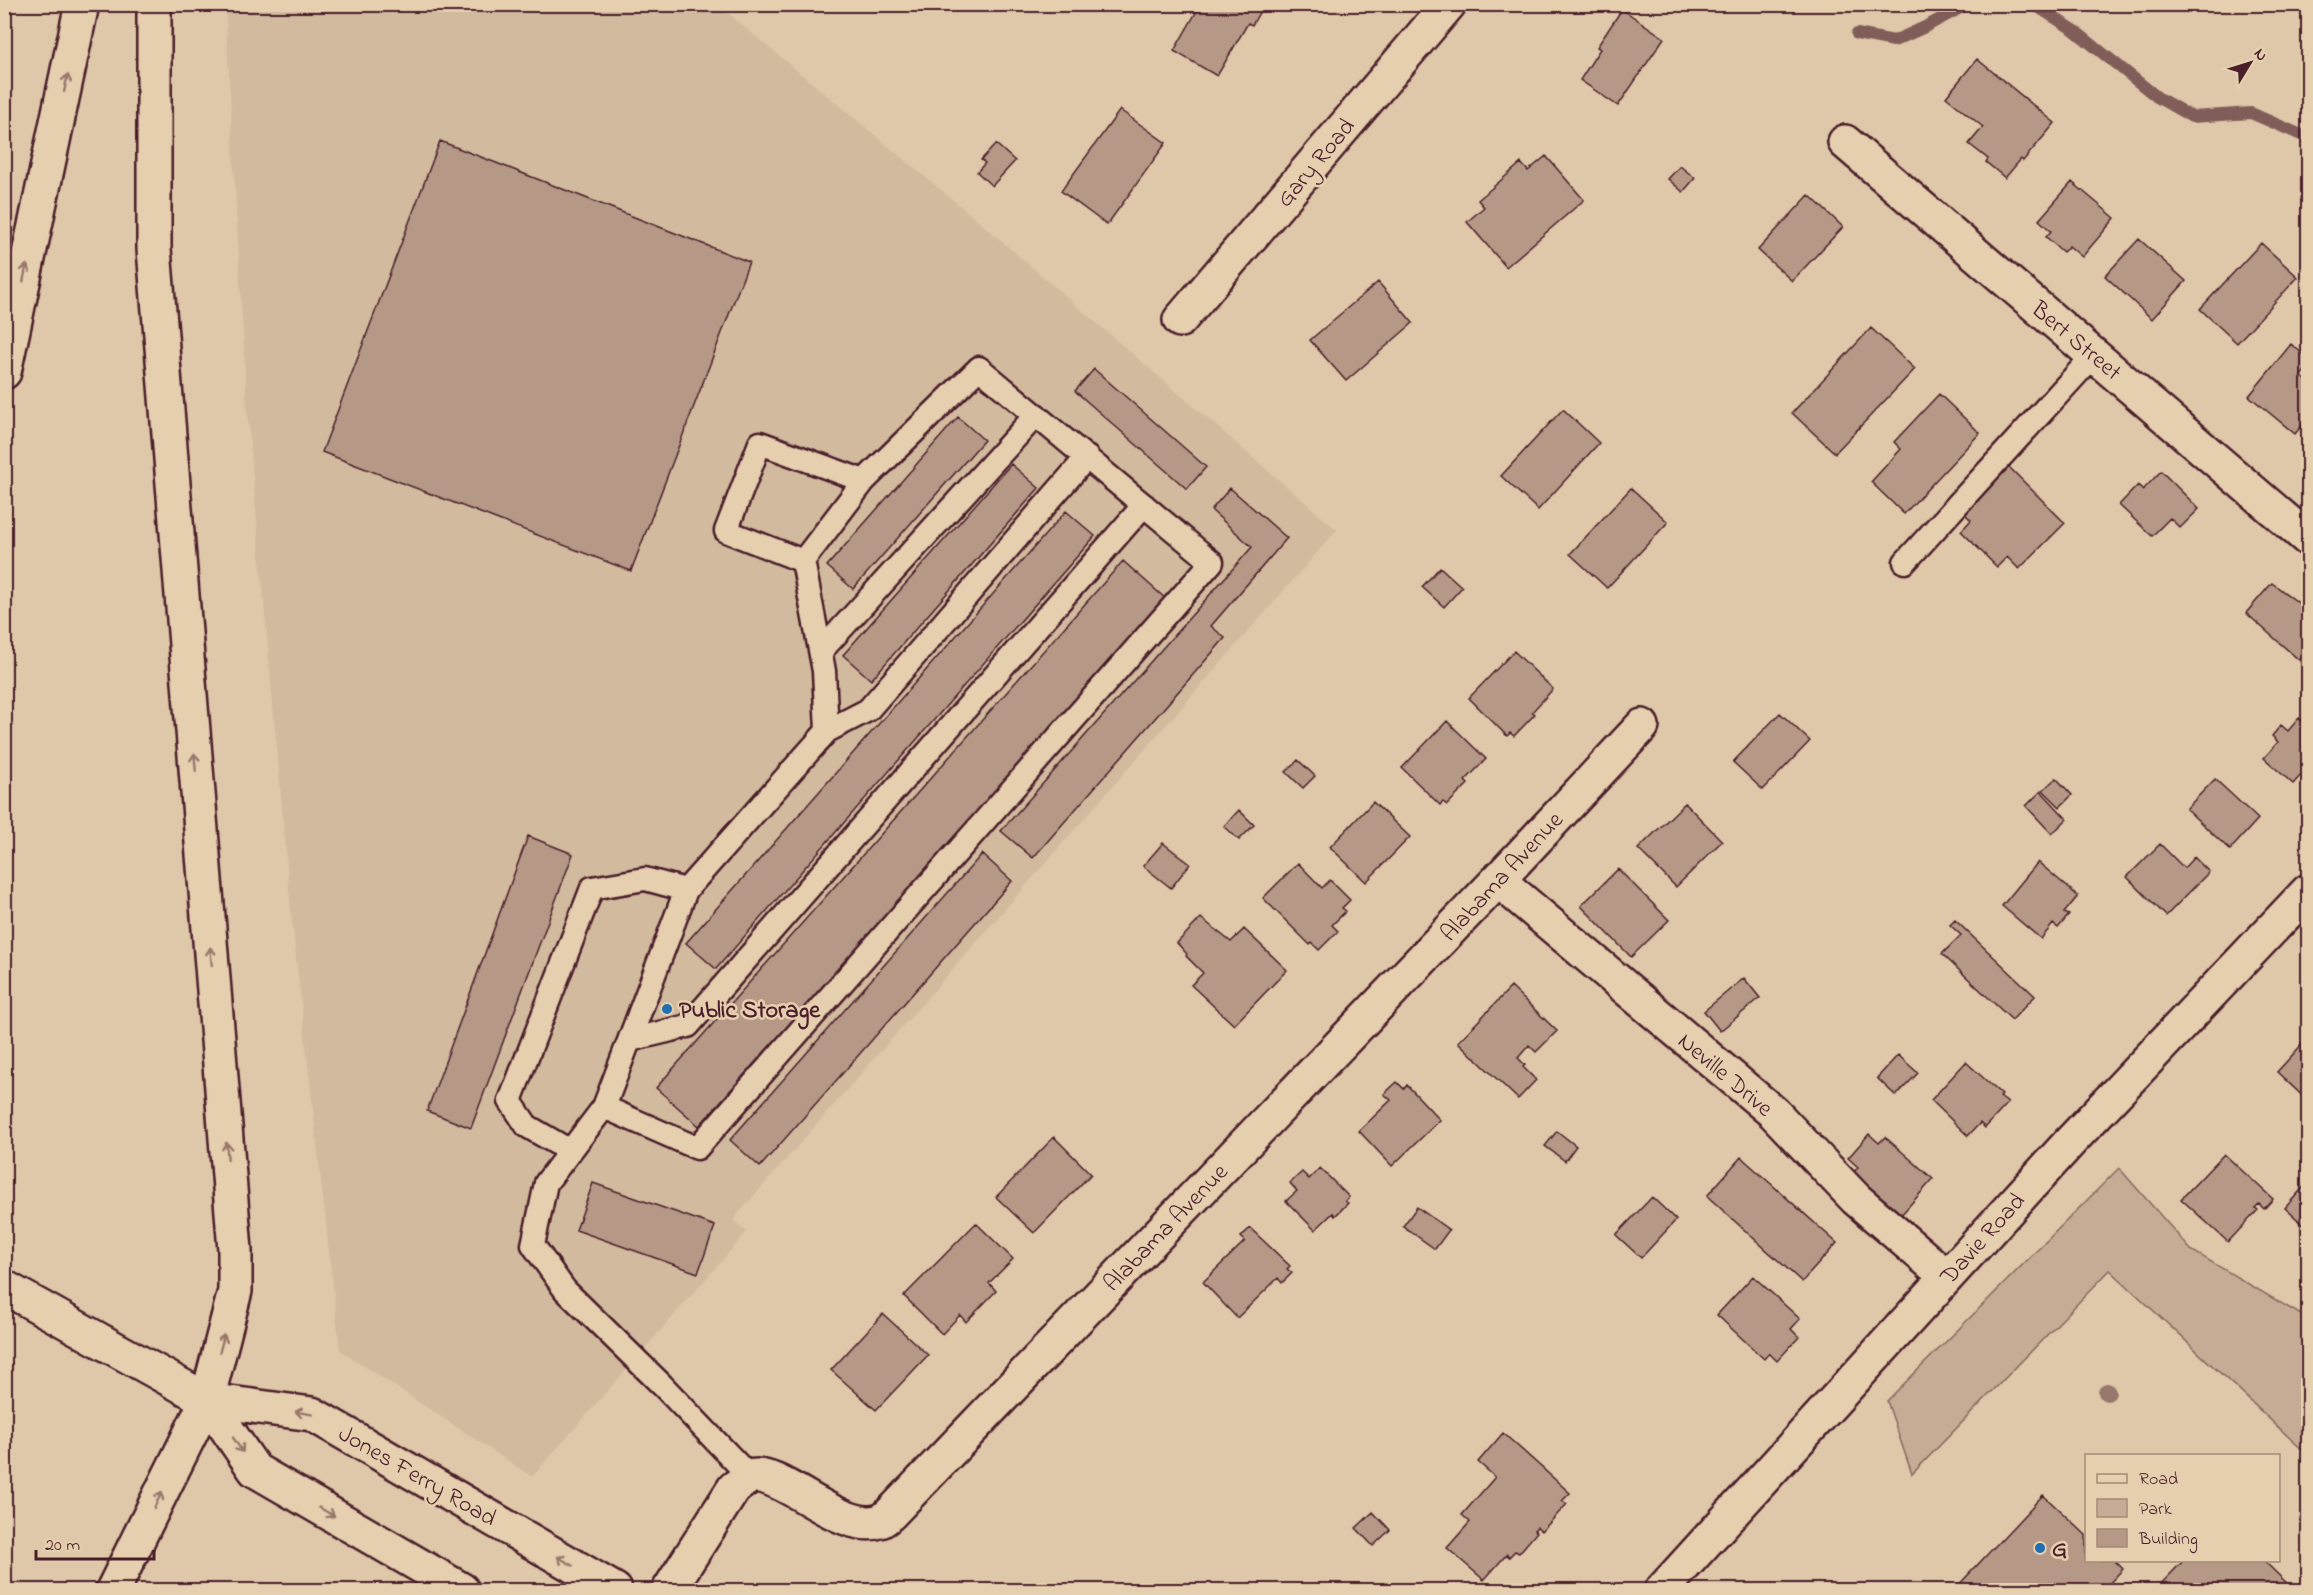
<svg xmlns="http://www.w3.org/2000/svg" width="2313" height="1595" font-family="'Indie Flower',sans-serif">
	<rect width="100%" height="100%" fill="#dfc8a9"/>
	<filter id="ink" filterUnits="userSpaceOnUse"><feTurbulence type="fractalNoise" baseFrequency=".0167" numOctaves="2"/><feDisplacementMap in="SourceGraphic" scale="12" xChannelSelector="R" yChannelSelector="G"/><feConvolveMatrix kernelMatrix="1 2 1 2 8 2 1 2 1" color-interpolation-filters="sRGB"/></filter>
	<g filter="url(#ink)">
		<!-- built -->
		<path fill="#d2ba9e" d="M225,4L718,5L970,214L1337,530L733,1220L747,1232L532,1477L340,1350L292,921L247,409Z"/>
		<!-- green -->
		<path fill="#c6ac94" stroke="#886660" stroke-width="1.5" d="M2119,1168L2191,1250L2308,1319V1455L2110,1270L1912,1474L1887,1401Z"/>
		<g fill="none" stroke-linecap="round" stroke-linejoin="round">
			<!-- stream -->
			<path stroke="#815d5a" stroke-width="12" d="M2033,4L2074,30L2157,97L2192,117L2251,113L2308,138
				M1857,34L1894,41L1925,27L1968,4"/>
		</g>
		<!-- building -->
		<path fill="#b59986" stroke="#4a1f2b" stroke-width="1.5" d="M1201,4H1264L1252,25L1248,23L1217,76L1174,51Z
			M1622,9L1664,38L1618,106L1580,80L1600,49L1597,47Z
			M1977,59L2055,123L2023,161L2021,159L2005,178L1986,162L1988,159L1969,144L1983,127L1946,97Z
			M1120,110L1166,143L1107,225L1061,191Z
			M440,141L749,262L631,571L322,452Z
			M996,144L1015,161L992,186L977,172L985,163L981,160Z
			M1546,156L1584,200L1506,267L1467,222L1484,207L1478,200L1521,163L1528,171Z
			M1680,166L1695,178L1683,192L1668,179Z
			M2072,182L2115,218L2082,257L2069,246L2063,252L2046,237L2051,231L2039,220Z
			M1809,195L1843,227L1792,281L1758,250Z
			M2139,239L2186,281L2152,319L2105,276Z
			M2261,243L2298,277L2237,343L2200,309Z
			M1378,282L1413,323L1346,381L1310,340Z
			M1871,328L1915,369L1835,453L1792,413Z
			M2291,344L2308,358V367L2301,376L2308,382V418L2295,434L2249,396Z
			M1094,369L1206,467L1187,489L1075,391Z
			M1939,394L1980,433L1904,514L1871,482L1901,449L1894,442Z
			M1563,409L1599,443L1538,510L1501,476Z
			M958,417L984,440L853,589L827,566Z
			M1011,464L1039,488L871,680L843,655Z
			M2009,467L2065,523L2019,569L2007,557L1997,567L1961,531L1971,520L1964,513Z
			M2161,471L2199,509L2180,528L2170,518L2152,536L2119,505L2138,485L2143,490Z
			M1230,488L1287,538L1211,626L1225,638L1033,858L1001,831L1252,547L1211,510Z
			M1631,488L1668,522L1607,588L1570,554Z
			M1066,511L1095,536L716,969L686,943Z
			M1123,561L1166,599L699,1126L656,1088Z
			M1440,567L1462,587L1444,607L1422,587Z
			M2272,583L2308,610V668L2246,613Z
			M1514,651L1553,689L1532,712L1535,714L1514,736L1510,733L1507,736L1469,698Z
			M1780,713L1810,741L1763,790L1733,762Z
			M2299,718L2308,726V778L2307,780L2301,775L2293,784L2264,758L2278,742L2272,736L2281,725L2288,731Z
			M1447,721L1486,759L1465,781L1468,784L1447,805L1443,802L1440,805L1402,768Z
			M1298,760L1315,776L1303,788L1286,772Z
			M2056,778L2072,795L2060,807L2043,790Z
			M2215,779L2258,819L2230,850L2186,809Z
			M2041,791L2067,819L2052,834L2026,806Z
			M1373,802L1410,837L1366,882L1330,847Z
			M1685,803L1722,841L1676,887L1638,849Z
			M1239,810L1254,825L1239,840L1224,826Z
			M528,836L573,854L471,1128L427,1111Z
			M1163,843L1190,864L1171,888L1143,866Z
			M2160,844L2184,868L2194,857L2209,872L2166,916L2127,877Z
			M982,854L1012,881L760,1167L730,1140Z
			M2038,862L2078,896L2064,913L2069,915L2058,928L2053,924L2041,939L2002,906Z
			M1298,863L1322,888L1330,880L1350,900L1342,908L1346,911L1332,925L1338,931L1319,950L1312,943L1310,945L1263,898Z
			M1618,869L1669,920L1631,957L1581,906Z
			M1201,918L1231,942L1244,929L1287,970L1234,1025L1191,985L1203,973L1186,956L1187,954L1177,943Z
			M1955,920L2035,996L2012,1020L1942,954L1961,935L1950,925Z
			M1744,978L1760,998L1720,1031L1704,1011Z
			M1511,987L1557,1031L1536,1052L1529,1045L1518,1058L1525,1065L1523,1067L1536,1080L1518,1099L1458,1042Z
			M2304,1042L2308,1046V1101L2277,1072Z
			M1898,1055L1918,1073L1896,1096L1877,1078Z
			M1966,1062L2002,1095L2000,1097L2008,1103L1985,1128L1980,1123L1968,1136L1931,1100Z
			M1397,1082L1404,1089L1407,1085L1440,1120L1392,1166L1359,1131L1391,1100L1384,1094Z
			M1557,1131L1576,1146L1565,1161L1545,1146Z
			M1869,1134L1879,1143L1885,1137L1933,1179L1901,1215L1853,1173L1858,1167L1848,1158Z
			M1054,1137L1091,1174L1034,1233L996,1197Z
			M2224,1154L2273,1199L2264,1209L2259,1204L2255,1208L2258,1210L2228,1242L2181,1199Z
			M1741,1157L1837,1243L1802,1282L1707,1196Z
			M1320,1168L1349,1197L1345,1201L1348,1203L1335,1216L1333,1213L1315,1230L1286,1201L1297,1191L1290,1183L1302,1172L1309,1179Z
			M2308,1182V1229L2285,1208Z
			M593,1183L715,1226L698,1273L576,1230Z
			M1652,1197L1676,1220L1641,1258L1616,1235Z
			M1417,1207L1449,1230L1435,1249L1403,1226Z
			M976,1223L1013,1259L989,1283L996,1291L966,1322L960,1315L942,1334L904,1296Z
			M1250,1228L1290,1266L1287,1269L1292,1273L1282,1283L1278,1278L1237,1318L1203,1282L1245,1241L1241,1237Z
			M1753,1276L1800,1319L1791,1329L1799,1337L1777,1361L1769,1353L1764,1359L1717,1315Z
			M883,1314L928,1355L876,1410L831,1370Z
			M1503,1433L1570,1493L1562,1501L1567,1504L1542,1531L1537,1527L1534,1530L1537,1532L1519,1553L1515,1551L1509,1557L1507,1554L1484,1580L1447,1548L1470,1522L1462,1515L1495,1477L1478,1462Z
			M2043,1495L2086,1535V1560H2114L2123,1569L2103,1590H1954Z
			M1373,1512L1390,1530L1373,1546L1356,1528Z
			M2184,1560H2263L2294,1590H2155Z"/>
		<g fill="none" stroke-linecap="round" stroke-linejoin="round">
			<!-- service casing -->
			<g stroke="#4a1f2b" stroke-width="27">
				<path id="service" d="M803,561L726,531L760,443L864,481
					M1905,562L2094,355
					M821,651L1036,415
					M827,731L868,710L1087,457
					M630,1040L688,1026L1144,505
					M604,1107L697,1148L1212,562L979,368L864,481L803,561L824,671L827,731L686,890L604,1107L546,1183L533,1245L565,1290L662,1385L750,1477
					M570,1151L527,1126L510,1101L592,888L645,879L686,890"/>
			</g>
			<!-- minor casing -->
			<g stroke="#4a1f2b" stroke-width="38">
				<path id="minor" d="M1845,142L2308,539
					M1180,320L1449,4
					M1498,880L1774,1113L1856,1199L1947,1277
					M669,1590L734,1488C739,1485 745,1479 750,1477C779,1467 842,1535 880,1521C884,1520 888,1516 891,1513L1498,880L1642,726
					M1662,1590L2069,1143L2308,891"/>
			</g>
			<!-- secondary casing -->
			<g stroke="#4a1f2b" stroke-width="38">
				<path id="secondary" d="M4,1287L207,1400L312,1414L615,1590
					M207,1400L255,1470L462,1590"/>
			</g>
			<!-- trunk casing -->
			<g stroke="#4a1f2b" stroke-width="38">
				<path id="trunk" d="M4,372L82,4
					M113,1590L207,1400L235,1291V1250L154,249V4"/>
			</g>
			<!-- service -->
			<use href="#service" stroke="#e5cfae" stroke-width="22"/>
			<!-- minor -->
			<use href="#minor" stroke="#e5cfae" stroke-width="33"/>
			<!-- secondary -->
			<use href="#secondary" stroke="#e5cfae" stroke-width="33"/>
			<!-- trunk -->
			<use href="#trunk" stroke="#e5cfae" stroke-width="33"/>
		</g>
		<!-- trees -->
		<circle fill="#98776c" cx="2107" cy="1392" r="9"/>
		<!-- one-way arrows -->
		<defs><path id="oneway-shaft" d="M-6 0H5M1.5-3L5.5 0L1.5 3" fill="none" stroke-width="1.6" stroke-linecap="round" stroke-linejoin="round" transform="scale(1.5)"/></defs>
		<g stroke="#98776c">
			<use href="#oneway-shaft" transform="translate(66 83) rotate(-78)"/>
			<use href="#oneway-shaft" transform="translate(25 273) rotate(-78)"/>
			<use href="#oneway-shaft" transform="translate(195 762) rotate(-95)"/>
			<use href="#oneway-shaft" transform="translate(211 956) rotate(-95)"/>
			<use href="#oneway-shaft" transform="translate(227 1151) rotate(-95)"/>
			<use href="#oneway-shaft" transform="translate(222 1343) rotate(-75)"/>
			<use href="#oneway-shaft" transform="translate(304 1413) rotate(-170)"/>
			<use href="#oneway-shaft" transform="translate(238 1445) rotate(56)"/>
			<use href="#oneway-shaft" transform="translate(158 1500) rotate(-64)"/>
			<use href="#oneway-shaft" transform="translate(327 1512) rotate(30)"/>
			<use href="#oneway-shaft" transform="translate(565 1561) rotate(-150)"/>
		</g>
	</g>
	<!-- markers -->
	<g fill="#1f6fb2" stroke="#e5cfae" stroke-width="2">
		<circle cx="667" cy="1009" r="6"/>
		<circle cx="2040" cy="1548" r="6"/>
	</g>
	<g text-anchor="middle" stroke-width="5" stroke-linejoin="round" paint-order="stroke">
		<!-- street labels -->
		<g font-size="24" fill="#4a1f2b" stroke="#e5cfae">
			<text transform="translate(1315 162) rotate(-50)" y="8">Gary Road</text>
			<text transform="translate(2077 340) rotate(40)" y="8">Bert Street</text>
			<text transform="translate(1501 876) rotate(-47)" y="8">Alabama Avenue</text>
			<text transform="translate(1726 1074) rotate(40)" y="8">Neville Drive</text>
			<text transform="translate(1165 1227) rotate(-46)" y="8">Alabama Avenue</text>
			<text transform="translate(1982 1238) rotate(-48)" y="8">Davie Road</text>
			<text transform="translate(418 1475) rotate(30)" y="8">Jones Ferry Road</text>
		</g>
		<!-- poi labels -->
		<g font-size="24" font-weight="bold" fill="#4a1f2b" stroke="#e5cfae" text-anchor="start">
			<text x="679" y="1017">Public Storage</text>
			<text x="2052" y="1556">G</text>
		</g>
	</g>
	<!-- margin -->
	<rect width="2313" height="1595" fill="none" stroke="#e5cfae" stroke-width="24"/>
	<rect x="12" y="12" width="2289" height="1571" fill="none" stroke="#4a1f2b" stroke-width="2" filter="url(#ink)"/>
	<!-- legend -->
	<rect x="2085" y="1454" width="195" height="108" fill="#e5cfae" stroke="#a7897a" stroke-width="1.5"/>
	<rect x="2097" y="1474" width="30" height="9" fill="#e5cfae" stroke="#a7897a" stroke-width="1.5"/>
	<text x="2139" y="1484" font-size="18" fill="#4a1f2b">Road</text>
	<rect x="2097" y="1499" width="30" height="18" fill="#c6ac94" stroke="#a7897a" stroke-width="1.5"/>
	<text x="2139" y="1514" font-size="18" fill="#4a1f2b">Park</text>
	<rect x="2097" y="1529" width="30" height="18" fill="#b59986" stroke="#a7897a" stroke-width="1.5"/>
	<text x="2139" y="1544" font-size="18" fill="#4a1f2b">Building</text>
	<!-- north arrow -->
	<g transform="translate(2250 63) rotate(52)" stroke="#e5cfae" stroke-width="4.5" paint-order="stroke">
	<path d="M0-4.5L10 22L0 15L-10 22Z" fill="#4a1f2b"/>
	<text y="-9" font-size="16" font-weight="bold" text-anchor="middle" fill="#4a1f2b">N</text>
	</g>
	<!-- scale -->
	<path d="M36 1550v9h118v-9" fill="none" stroke="#4a1f2b" stroke-width="3"/>
	<text x="45" y="1550" font-size="18" fill="#4a1f2b" stroke="#e5cfae" stroke-width="4.5" paint-order="stroke">20 m</text>
</svg>
